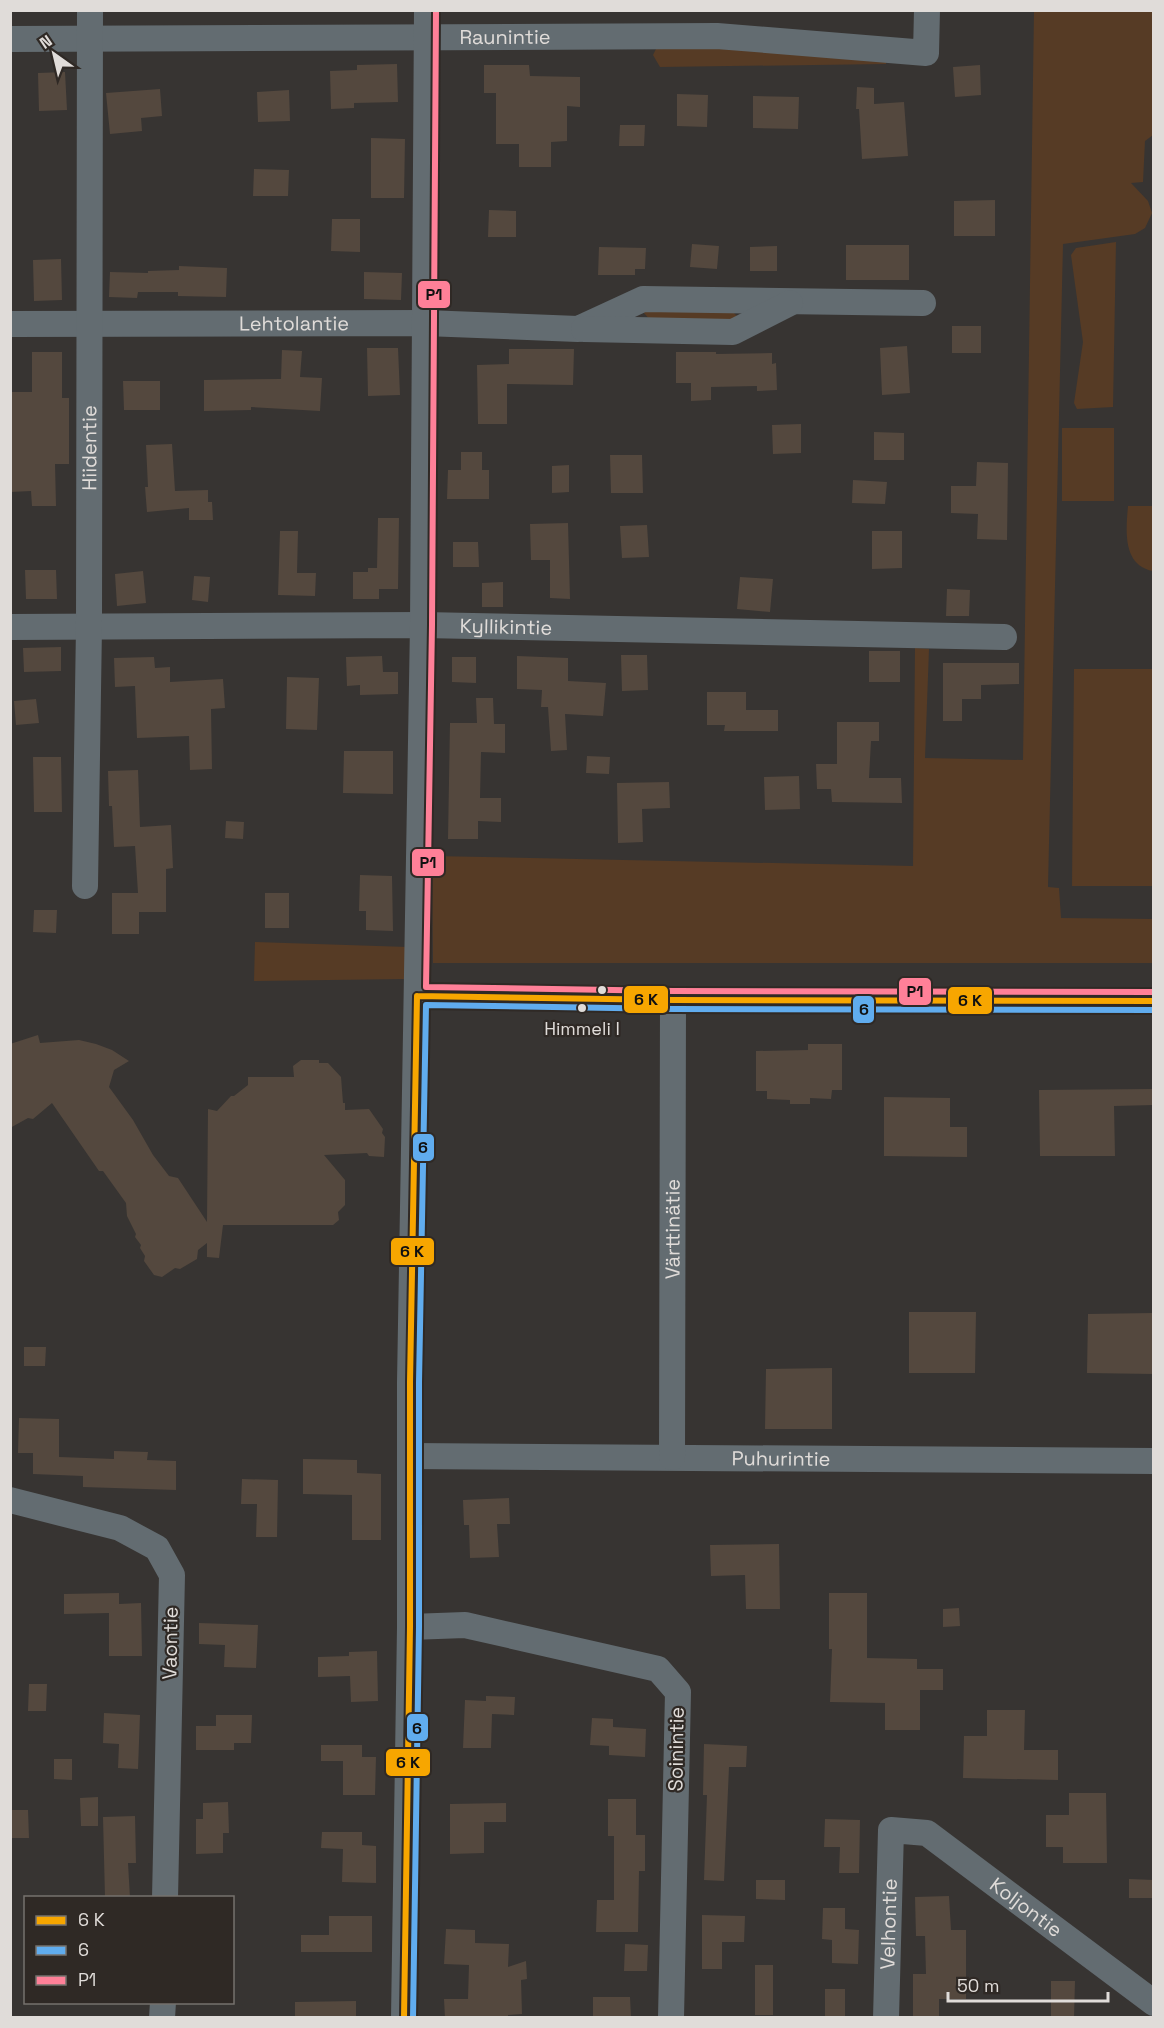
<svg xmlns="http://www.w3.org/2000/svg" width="1164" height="2028" font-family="'Space Grotesk',sans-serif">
	<rect width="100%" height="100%" fill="#373432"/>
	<!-- green -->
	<path fill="#563b25" d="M1034,11H1153V135L1145,141L1143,182L1131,183L1148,201L1152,213L1145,228L1135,234L1063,244L1048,887L1059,888L1061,918L1153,919V963H433L432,856L913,866L915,648L929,649L925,758L1023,760Z
		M657,47L781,49L886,58V64L660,67L653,55Z
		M1116,242L1113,407L1077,409L1074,403L1083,342L1071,255L1076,248Z
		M652,305H726L737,316L724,325L652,322L643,312Z
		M1062,428H1114V501H1062Z
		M1128,506H1153V571C1122,565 1126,530 1128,506Z
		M1074,669H1153V886H1072Z
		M255,942L408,947L406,979L254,981Z"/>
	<!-- building -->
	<path fill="#54483e" d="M397,64L398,102L354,103V108L331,109L330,71L357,70V65Z
		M484,65H529L530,76L580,77V107L567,106V141L551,142V167H519V144H496V93H484Z
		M980,65L981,95L955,97L953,67Z
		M65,72L67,110L39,111L38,73Z
		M857,87L874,88V104L904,102L908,156L862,159L859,109H856Z
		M160,89L162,116L141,118L142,131L110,134L106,93Z
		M289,90L290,121L258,122L257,92Z
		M677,94L708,95L707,127L677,126Z
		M753,96L799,97L798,129L753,128Z
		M620,125H645L644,146H619Z
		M371,138L405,139L404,198H371Z
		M254,169L289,170L288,196H253Z
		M995,200V236H954V201Z
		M489,210L516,211V237H488Z
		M332,219H360V252L331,251Z
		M692,244L719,246L717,269L690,267Z
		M846,245H909V280H846Z
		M777,246V271H750V247Z
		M599,247L646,248L645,269H635V275H598Z
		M61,259L62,300L34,301L33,260Z
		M179,266L227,268L226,297L178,296V292H138L137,298L109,297L110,272L148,273V271L179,270Z
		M364,272L402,273L401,300L364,299Z
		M952,326H981V353H952Z
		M907,346L910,393L882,395L880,348Z
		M367,348H398L400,395L368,396Z
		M509,349H574L573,385L507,384V424H478L477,365L509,364Z
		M282,350L302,351L300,377L322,378L320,411L251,407V410L204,411V380L281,379Z
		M32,352H62V398H69V464H55L56,506H32L31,491L10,492V392H32Z
		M676,352H716V354L772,353V364L776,363L777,390L757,391V386L711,387V400L691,401V383H676Z
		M123,381H160V410H124Z
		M801,424V453L773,454L772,425Z
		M874,432L904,433V460H874Z
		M172,444L175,491L208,490V502H212L213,520H189V508L147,512L145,487H148L146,445Z
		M461,452H482V470H489V499H447L448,470H461Z
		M610,455H642L643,493H611Z
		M977,462L1008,463L1007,540L977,539L978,514L951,513V486H976Z
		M569,465V492L552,493V466Z
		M853,480L887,482L885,504L852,503Z
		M378,518H399L398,589H379V599H353V572H368V568H377Z
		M568,523L570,599L550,598V560H531L530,524Z
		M647,525L649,557L622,558L620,526Z
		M280,531H298L297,573H316L315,596L278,595Z
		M872,531H902V568L872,569Z
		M453,542H478L479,567H453Z
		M25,570H56L57,599H26Z
		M143,571L146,603L117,606L115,574Z
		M194,576L210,577L208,602L192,600Z
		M740,577L773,579L770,612L737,609Z
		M503,582V607H482V583Z
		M947,589L970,590L969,616H946Z
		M61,647V671L24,672L23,648Z
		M869,651H900V682H869Z
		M621,655H647L648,690L622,691Z
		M382,656L383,672H398V694L360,695V685L347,686L346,657Z
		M517,656L568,658V681L606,683L603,716L565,714L567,750L551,751L548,707H541L542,690L517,689Z
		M154,657L155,668L170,667V682L223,679L225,708L211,709L212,769L190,770L189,736L137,738L135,686L115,687L114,658Z
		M452,657H476V683L452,682Z
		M943,663H1019V684L981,685V699H962V721H943Z
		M287,677L319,678L317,730L286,729Z
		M707,692H746V710H778V731H724L725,725H707Z
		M476,698H493L494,724H505V753L481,752L480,798H501V822L478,821V839H448L450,723H477Z
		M36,699L39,723L16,725L14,701Z
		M837,722H879V741H871L869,778H901L902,803L832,802L831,789H817L816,764H837Z
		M344,751H393V794L343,793Z
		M587,756L610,757L609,774L586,773Z
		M33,757H61L62,812H34Z
		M138,770L140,827L171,825L173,868L166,869V912H139V934H112V893H138L135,846L114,847L112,806H109L108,771Z
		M799,776L800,809L765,810L764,777Z
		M669,782L670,808L642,809L643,842L618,843L617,783Z
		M226,821L244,822L243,839L225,838Z
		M360,875L392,876L393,931L366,930V911H359Z
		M265,893H289V928H265Z
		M34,910H57L56,933L33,932Z
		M38,1035L40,1043L79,1040L96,1044L112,1050L129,1061L114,1070L109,1087L133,1120L153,1155L169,1176L178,1178L207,1222L208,1109L217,1111L231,1096H234L248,1085V1077H294L293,1066L301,1060H319V1063H328L341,1077L343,1103H345V1110L369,1109L383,1129L382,1133L385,1137L384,1157L369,1156L367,1153L324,1155L345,1180V1205L338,1212L339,1220L333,1225H223L219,1258L207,1257V1243L198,1250L197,1259L180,1269L175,1268L162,1277L154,1275L144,1261L145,1256L140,1248L141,1245L135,1237L136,1234L127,1216L126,1203L103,1171H99L52,1103L33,1119L28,1118L10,1128V1044Z
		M808,1044H842V1090H832L831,1099L810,1098V1104H790V1100L767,1099V1091H756V1051L808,1050Z
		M1154,1089V1105L1114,1106L1115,1156H1040L1039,1090Z
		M884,1097L950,1098V1127H967V1157L884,1156Z
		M909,1312H976L975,1373H909Z
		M1153,1313L1154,1374L1087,1373L1088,1314Z
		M24,1347H46L45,1366H24Z
		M832,1368V1429H765L766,1369Z
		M19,1418L59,1419V1457L114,1459V1451L148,1452L147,1460L176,1461V1490L83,1487V1476L33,1474V1453H18Z
		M303,1459L357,1460V1473L381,1474V1540H352V1495L303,1494Z
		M242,1479L278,1480L277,1537H256L257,1504H241Z
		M509,1498L510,1524H497L499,1557L470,1558L469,1525H464L463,1500Z
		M779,1544L780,1609H746L745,1575L711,1576L710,1545Z
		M119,1593V1604L141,1603L142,1656H109V1613L64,1614V1594Z
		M829,1593H867V1658L917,1659V1669H943V1690H920V1730H885V1703L830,1702L832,1649H829Z
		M959,1608L960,1626L943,1627V1609Z
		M199,1623L258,1625L256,1668L224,1667L225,1645L199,1644Z
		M377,1651L378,1701L351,1702L350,1676L318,1677V1657L349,1656V1652Z
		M29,1684H47L46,1711H28Z
		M486,1696L515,1697L514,1715L492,1714L491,1748H463L465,1700L486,1701Z
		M987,1710H1025L1024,1750H1058V1780L963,1778L964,1736H987Z
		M104,1713L140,1715L138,1769L118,1768L119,1744L103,1743Z
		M216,1715H252L251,1743H234V1750H196V1726H216Z
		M592,1718L613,1719V1727L646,1729L645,1757L609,1755V1746L590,1745Z
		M704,1744L747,1746L746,1767H729L724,1881L704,1880L707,1795H703Z
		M321,1745H362V1757H376L375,1795H343V1761H321Z
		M54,1759H72V1780L54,1779Z
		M1069,1793H1106L1107,1863H1063V1847H1046V1815H1069Z
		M98,1797V1826H81L80,1798Z
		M608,1799H636V1835H645V1871H639L638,1932H596L597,1900H614V1836H608Z
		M228,1802L229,1833H223V1853L196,1854V1819H203V1803Z
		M506,1803V1822H484V1853L450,1854V1804Z
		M10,1810H28L29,1838H10Z
		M135,1816L136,1863H128L130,1898H105L103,1817Z
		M825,1819L860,1820L859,1873H839L840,1847H824Z
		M322,1832H362V1845L376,1846V1883L342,1882L343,1849L321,1848Z
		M1129,1879L1154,1880V1898H1129Z
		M756,1880H785V1900L756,1899Z
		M949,1896L951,1930H966V1999H939V2018H913V1974H926L925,1936H916L915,1897Z
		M823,1908H845V1929L859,1930L858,1964L832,1963V1940L822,1939Z
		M702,1915L745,1916L744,1942H722V1969H702Z
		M329,1916H372V1952H301V1935H329Z
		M446,1929L475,1930V1943L509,1944L508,1967L526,1961L527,1979L521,1980L522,2014L508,2015V2017L445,2018L444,1999H468L469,1965L444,1964Z
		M625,1944L648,1945L647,1971H624Z
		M755,1965H773V2015H755Z
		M1051,1981H1075L1074,2018H1051Z
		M825,1989H845V2018H825Z
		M593,1997H630L631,2018L593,2017Z
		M356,2001V2018H295V2002Z"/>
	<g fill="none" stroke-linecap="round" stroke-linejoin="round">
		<!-- minor -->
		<g stroke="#636c71" stroke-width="26">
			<path id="s1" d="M10,39L717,36L926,53L927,10"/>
			<path id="s2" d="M10,324L425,323L578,329L643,299L923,303"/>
			<path d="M584,329L733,332L790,303"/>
			<path id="s3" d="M10,627L423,625L1004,637"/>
			<path id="s4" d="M85,886L89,626L90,10"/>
			<path d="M417,996L673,1000L1154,1001"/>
			<path id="s5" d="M411,1456L1154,1461"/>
			<path id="s6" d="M672,1457L673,1000"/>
			<path d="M10,1500L120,1528L157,1548L172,1575L165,1898"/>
			<path d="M410,1627L465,1625L658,1669L678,1692L671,2018"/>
			<path d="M162,2018L163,2002"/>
			<path d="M404,2018L410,1627V1382L423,625L427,10"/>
			<path id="s7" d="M886,2018L891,1830L927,1833L1154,2003"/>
		</g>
		<!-- bus-1 casing -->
		<g stroke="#2f2925" stroke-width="10">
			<path id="bus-1" d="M417,996L673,1000L1154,1001
				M404,2018L410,1627V1382L417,996"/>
		</g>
		<!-- bus-2 casing -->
		<g stroke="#2f2925" stroke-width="10">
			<path id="bus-2" d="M413,2018L419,1627V1382L426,1005L673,1009L1154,1010"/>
		</g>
		<!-- bus-3 casing -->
		<g stroke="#2f2925" stroke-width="10">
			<path id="bus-3" d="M436,10L432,625L426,987L673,991L1154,992"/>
		</g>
		<!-- bus-1 -->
		<use href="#bus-1" stroke="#f7a600" stroke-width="6"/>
		<!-- bus-2 -->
		<use href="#bus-2" stroke="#60acee" stroke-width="6"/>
		<!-- bus-3 -->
		<use href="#bus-3" stroke="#ff8098" stroke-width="6"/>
	</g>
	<!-- markers -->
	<g fill="#e0dcd9" stroke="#2f2925" stroke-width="2">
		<circle cx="602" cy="990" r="5"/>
		<circle cx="582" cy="1008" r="5"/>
	</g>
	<g text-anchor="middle" stroke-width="4.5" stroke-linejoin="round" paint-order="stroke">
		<!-- bus labels -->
		<g font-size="18" fill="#e0dcd9" stroke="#2f2925">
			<text x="582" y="1035">Himmeli I</text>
		</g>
		<!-- street labels -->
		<g font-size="20" fill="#e0dcd9" stroke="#2f2925">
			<text dy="7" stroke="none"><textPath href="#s1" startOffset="495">Raunintie</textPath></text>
			<text dy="7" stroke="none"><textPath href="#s2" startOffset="284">Lehtolantie</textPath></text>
			<text dy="7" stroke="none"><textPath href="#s4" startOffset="438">Hiidentie</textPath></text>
			<text dy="7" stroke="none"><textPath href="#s3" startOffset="496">Kyllikintie</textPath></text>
			<text dy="7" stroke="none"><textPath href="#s6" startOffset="228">Värttinätie</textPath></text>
			<text dy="7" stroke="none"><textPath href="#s5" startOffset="370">Puhurintie</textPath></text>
			<text transform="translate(170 1643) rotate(-89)" y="7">Vaontie</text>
			<text transform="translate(676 1749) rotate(-89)" y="7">Soinintie</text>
			<text dy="7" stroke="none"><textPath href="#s7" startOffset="348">Koljontie</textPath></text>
			<text dy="7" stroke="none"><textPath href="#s7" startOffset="94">Velhontie</textPath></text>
		</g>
	</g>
	<g stroke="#2f2925" stroke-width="2">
		<rect x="417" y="280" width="34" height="29" rx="6" fill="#ff8098"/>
		<rect x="411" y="848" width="34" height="29" rx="6" fill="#ff8098"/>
		<rect x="898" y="977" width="34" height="29" rx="6" fill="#ff8098"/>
		<rect x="623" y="985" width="46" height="29" rx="6" fill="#f7a600"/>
		<rect x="947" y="986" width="46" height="29" rx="6" fill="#f7a600"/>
		<rect x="852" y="995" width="23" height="29" rx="6" fill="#60acee"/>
		<rect x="412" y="1133" width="23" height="29" rx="6" fill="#60acee"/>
		<rect x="390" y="1237" width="45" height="29" rx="6" fill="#f7a600"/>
		<rect x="406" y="1713" width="23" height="29" rx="6" fill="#60acee"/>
		<rect x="385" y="1748" width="46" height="29" rx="6" fill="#f7a600"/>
	</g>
	<g font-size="16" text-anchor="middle" font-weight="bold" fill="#111">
		<text x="434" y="300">P1</text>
		<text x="428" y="868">P1</text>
		<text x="915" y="997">P1</text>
		<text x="646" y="1005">6 K</text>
		<text x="970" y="1006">6 K</text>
		<text x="864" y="1015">6</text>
		<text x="423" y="1153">6</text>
		<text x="412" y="1257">6 K</text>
		<text x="417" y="1734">6</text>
		<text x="408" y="1768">6 K</text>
	</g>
	<!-- border -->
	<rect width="1164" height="2028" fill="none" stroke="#e0dcd9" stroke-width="24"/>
	<!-- legend -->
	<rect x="24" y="1896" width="210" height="108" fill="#2f2925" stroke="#76716d" stroke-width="1.5"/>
	<rect x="36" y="1916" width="30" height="9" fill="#f7a600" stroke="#76716d" stroke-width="1.5"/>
	<text x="78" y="1926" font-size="18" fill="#e0dcd9">6 K</text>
	<rect x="36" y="1946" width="30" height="9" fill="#60acee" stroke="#76716d" stroke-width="1.5"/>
	<text x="78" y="1956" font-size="18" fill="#e0dcd9">6</text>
	<rect x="36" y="1976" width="30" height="9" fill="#ff8098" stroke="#76716d" stroke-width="1.5"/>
	<text x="78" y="1986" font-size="18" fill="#e0dcd9">P1</text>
	<!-- north arrow -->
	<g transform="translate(54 54) rotate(326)" stroke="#2f2925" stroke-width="4.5" paint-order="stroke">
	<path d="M0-4.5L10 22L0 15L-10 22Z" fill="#e0dcd9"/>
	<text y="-9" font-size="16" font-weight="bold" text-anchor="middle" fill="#e0dcd9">N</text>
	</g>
	<!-- scale -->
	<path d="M948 1992v9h160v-9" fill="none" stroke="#e0dcd9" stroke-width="3"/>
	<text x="957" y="1992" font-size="18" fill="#e0dcd9" stroke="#2f2925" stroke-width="4.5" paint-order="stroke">50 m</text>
</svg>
